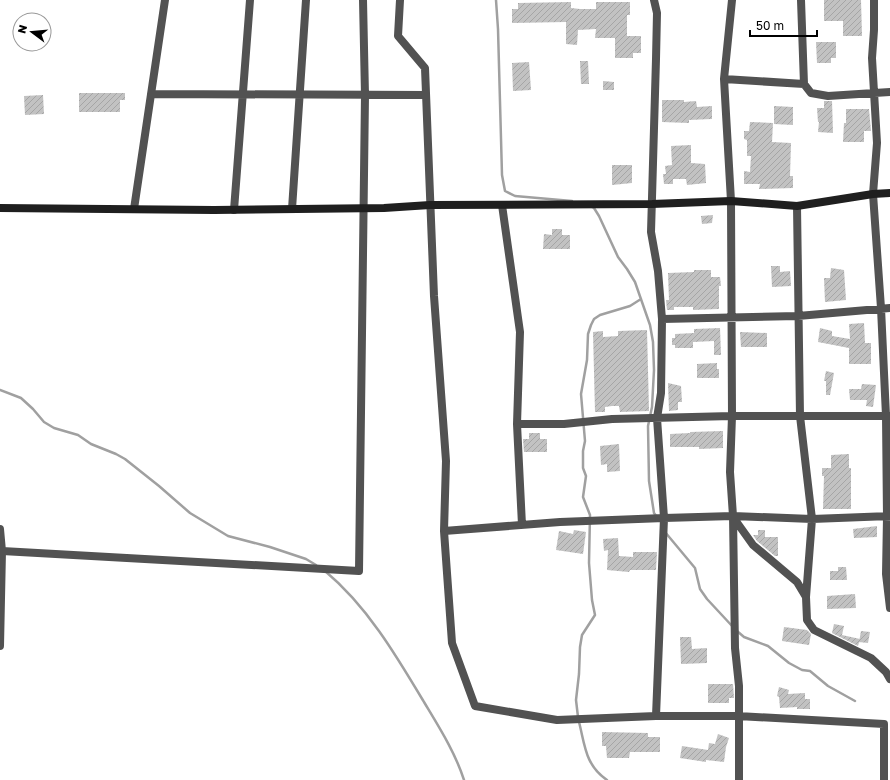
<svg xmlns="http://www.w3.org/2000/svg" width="890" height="780" font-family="'Golos Text',sans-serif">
	<defs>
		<pattern id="building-hatch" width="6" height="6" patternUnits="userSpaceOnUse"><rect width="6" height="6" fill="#c2c2c2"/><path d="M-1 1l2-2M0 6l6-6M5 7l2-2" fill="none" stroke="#a5a5a5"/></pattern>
	</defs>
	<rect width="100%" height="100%" fill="#fff"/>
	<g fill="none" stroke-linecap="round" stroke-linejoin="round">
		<!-- stream -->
		<path stroke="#a0a0a0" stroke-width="2.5" d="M496,0L498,29L502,175L505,191L515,196L572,201
			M592,207L594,208L599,216L618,257L627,269L635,282L650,325L653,342L654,370L652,407L648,426L649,481L654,513L657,517
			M0,390L21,398L33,409L44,422L54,428L78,435L91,444L116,454L125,459L159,486L190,513L228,536L270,547L306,559L316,565
			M665,532L695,568L700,589L707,599L733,627
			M325,571C367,606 396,655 424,702C439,727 455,752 464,780
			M737,631L744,637L768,646L789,663L802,670L810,671L828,686L855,701
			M578,717L576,700L579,674L580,647L582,635L595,615L592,600L589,563L590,515L583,497L586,476L583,468V451L585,441L581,394L587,360L588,334L591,325L594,319L600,315L630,306L641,299
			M579,722C585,745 585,765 607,780"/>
	</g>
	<!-- building -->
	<path fill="url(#building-hatch)" d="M824,0H861L862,36H843V21H824Z
		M571,2V8L580,9H596V2H630V15H627V36H641V53H633V58H615V38H595L596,29L578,30L577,45L566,44V22L512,23V9H518V3Z
		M816,42H836V58H831V63H817Z
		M580,61H588L589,84H581Z
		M529,62L531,90L513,91L512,63Z
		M603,81L614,82V90H603Z
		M79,93H125V100H120V112H79Z
		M43,95L44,114L25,115L24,96Z
		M662,100H684V102L696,101L697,107L712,106V119L689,120V123L662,122Z
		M824,101H832L833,133L818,132L819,122H818L817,108H824Z
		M774,106L793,107V125L774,124Z
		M846,109H869L871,131H864V142H843L844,123H846Z
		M750,122L773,123L772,142L791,143L790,176H793V188L759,189L760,184H744V171L750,172L751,156H747V140L744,139V131H749Z
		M691,145V163L705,164L706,183L687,185L686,179H673V184H664L663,174H666L665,166L672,165L671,146Z
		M612,165H632V183L612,185Z
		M713,215L712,223L702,224L701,216Z
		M552,229H562V235H570V249H543L544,234L552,235Z
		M771,266H780V272L790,271L791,286L772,287Z
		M831,268L844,270L846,300L825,302L824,278H830Z
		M694,270H711V277H720L721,286H719V309L693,310V307H674V310H667L666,300H669L668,273L694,272Z
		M864,323L865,343H871V364H849V348L818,342L820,328L832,331V336L850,339L849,324Z
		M720,328L721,355H714V341L693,342V348H675V345H672V338H675V334L694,333V329Z
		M647,330L649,411L620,412L619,406H612L605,407V412H595L593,332L603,331V337L618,336V331Z
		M740,332L767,333V347H741Z
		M717,363V369H719V378H697V364Z
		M826,371L834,373L830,395H826V381H824Z
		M668,383L681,386L682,402H678V410L669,411Z
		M862,384L876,385L873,407L866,406L867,400H850L849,389H861Z
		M723,431V448L699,449V447H670V434L690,433V432Z
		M529,433H540V439H547V452H524L523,439H529Z
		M619,444L620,471L607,472V464L601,465L600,446Z
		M849,454V468H851V509H823L824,476H822V468H831V455Z
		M877,526V537L854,538L853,529Z
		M574,530L586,532L583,554L556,550L559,531L573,534Z
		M758,530H765V537H778V556H775L757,541L753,535H758Z
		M618,538L619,556L633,557V552H657L656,570H630L629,572L607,570L608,550L604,551L603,539Z
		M838,567H846L847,580H830V571H838Z
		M855,594L856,608L827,609V596Z
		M834,624L844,626L842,635L860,639L858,646L832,633Z
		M784,627L807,630L811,634L809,645L782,641Z
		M861,631L870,632L868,643L859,642Z
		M680,637H691L692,649L707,648V663L681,664Z
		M708,684H733L734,698H729V703H708Z
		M779,687L789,690L788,694L805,693V699H810V709H797V707L780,708L779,697L777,696Z
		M602,732L648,733V737H660V752H630L629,758H607L606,746H602Z
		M718,734L729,738L726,747L724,762L706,760V762L680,758L682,746L708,750L709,743L715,744Z"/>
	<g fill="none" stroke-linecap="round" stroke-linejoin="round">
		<!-- street -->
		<path stroke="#525252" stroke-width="8" d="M400,0L398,36L425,68L434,296L446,461L444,531L452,643L475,706L557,720L656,716H738L884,724V780
			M654,0L657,13L656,59L651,232L658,271L662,319L661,393L657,418L664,518L656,716
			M801,0L804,84L811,93L828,96L890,92
			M874,0V30L872,58L877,143L873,194L881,308L886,416L887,517L886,574L890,608
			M724,79L732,0
			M151,94L426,95
			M502,205L520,332L517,424L522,525
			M797,206L800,416L812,519L806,597
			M134,209L165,0
			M292,209L306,0
			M234,210L250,0
			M662,319L798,316L890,308
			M517,424H564L612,419L732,416H890
			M733,517L753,545L797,582L806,597L807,620L814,630L871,658L886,672L890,679
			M0,529L2,551L0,646
			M444,531L560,522L664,518L733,516L812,519L890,516
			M2,551L359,571L365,95L363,0
			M739,780V686L735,648L733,516L730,472L732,416L731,201L724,79L804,84"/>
		<!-- secondary -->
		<path stroke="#1f1f1f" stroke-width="8" d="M0,208L214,210L384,208L430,205L652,204L731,201L797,206L873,194L890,193"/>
	</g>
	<!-- north arrow -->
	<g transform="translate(32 32) rotate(286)"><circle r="19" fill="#ffffff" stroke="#999999"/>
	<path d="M0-3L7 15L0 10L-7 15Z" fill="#000000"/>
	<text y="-6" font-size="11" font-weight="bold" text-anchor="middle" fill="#000000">N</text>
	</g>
	<!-- scale -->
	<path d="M750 30v6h67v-6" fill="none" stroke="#000000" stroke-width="2"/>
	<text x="756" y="30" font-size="12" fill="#000000" stroke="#ffffff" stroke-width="3" paint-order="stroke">50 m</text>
</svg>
